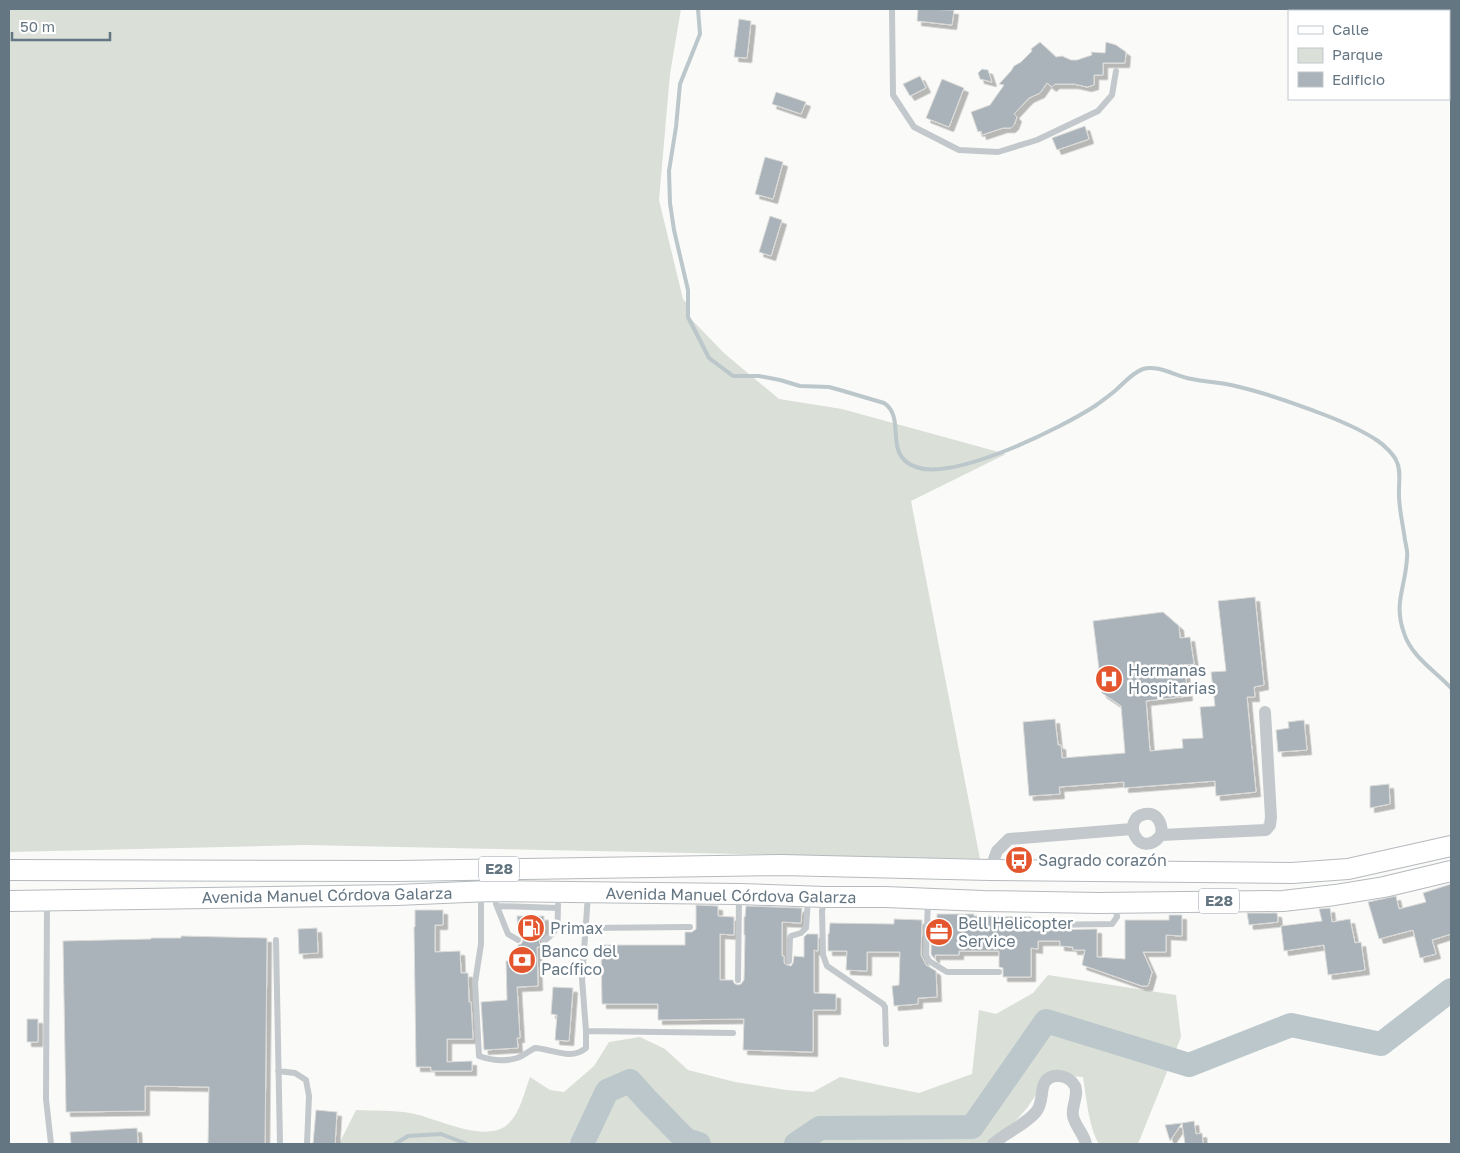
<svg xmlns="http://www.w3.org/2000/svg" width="1460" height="1153" font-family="'Golos Text',sans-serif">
	<defs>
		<filter id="shadow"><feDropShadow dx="4.5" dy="4.5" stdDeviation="0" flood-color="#0004"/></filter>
	</defs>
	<rect width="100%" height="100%" fill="#fafaf8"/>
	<!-- green -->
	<path fill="#dadfd7" d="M9,9H681L670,74L659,200L683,299L687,304L689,317L725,354L779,399L842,409L1006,454L911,501L980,859L304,845L9,852Z
		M1048,975L1176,995L1181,1037L1138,1144H1099C1089,1128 1086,1096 1083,1077L1064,1076L1040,1089L1027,1108L995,1144H339L356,1110C374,1111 393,1110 410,1113C435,1117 483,1144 507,1125C520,1114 524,1093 530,1077L550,1090L564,1092L594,1066L609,1042L640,1037L665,1049L688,1070L735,1082L786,1090L813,1092L840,1077L919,1093L972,1074L979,1010L996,1014L1033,993Z"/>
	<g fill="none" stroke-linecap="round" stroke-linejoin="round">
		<!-- stream -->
		<path stroke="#bbc7cb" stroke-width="4" d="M698,9L700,34L680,84L676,127L669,171L670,203L674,230L688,290V317L709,358L733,376H759L780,380L800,386L829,387L840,390L884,403C907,418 882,455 916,467C955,481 1061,428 1095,406C1102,401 1109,396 1116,390C1124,383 1132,373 1143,369C1158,364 1177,377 1192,379C1205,382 1218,382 1231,385C1263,392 1294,403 1325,415C1343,422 1362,430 1378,441C1384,445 1393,454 1396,460C1401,469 1399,480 1399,489C1398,506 1403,524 1405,540C1406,546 1408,552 1407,557C1406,587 1393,602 1404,633C1411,656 1435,671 1451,688
			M395,1144L408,1136L441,1134L467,1144"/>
		<!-- river -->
		<path stroke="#bbc7cb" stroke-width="24" d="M582,1144L607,1091L630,1081L647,1100L686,1140L699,1144
			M796,1144L820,1128L972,1127L1046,1021L1189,1065L1291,1025L1381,1044L1451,990"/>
	</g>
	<!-- building -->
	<path fill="#aab3b9" stroke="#dcdcda" filter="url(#shadow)" d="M918,9L954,10L952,25L917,21Z
		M739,19L751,21L747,58L734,57Z
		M1040,42L1056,57L1062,56L1071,60H1077L1092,55L1091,52L1105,53L1106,42L1116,45L1126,52L1125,63H1103V75H1094V85L1087,87L1074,84H1055L1052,87L1047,83L1040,93L1029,98L1014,114L1017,117L1014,125L1011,128H1003L982,135L981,131L978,132L971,112L990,105L1004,85L999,84L1011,71L1014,66L1021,62L1032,51L1031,49Z
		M982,69L988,70L992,82L980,79L978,73Z
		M920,76L926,88L910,96L903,84Z
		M942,79L964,88L949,127L926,118Z
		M776,92L806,102L801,114L772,104Z
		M1085,126L1089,139L1057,150L1052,138Z
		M765,157L783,162L773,199L755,194Z
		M770,216L782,220L771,256L759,252Z
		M1255,597L1264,685L1254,687L1255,697H1247L1256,792L1216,796L1215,781L1124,788V782L1059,787L1060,794L1029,796L1023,722L1055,719L1058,745H1061L1062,758L1125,753L1121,706L1102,693L1093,621L1163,612L1179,626L1180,638L1190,637L1194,664L1184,665L1188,696L1146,701L1150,751L1183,748L1182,739L1203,738L1200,707L1215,706L1211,672L1226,671L1218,601Z
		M1304,720L1307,750L1278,752L1276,730L1289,728L1288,722Z
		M1389,784L1390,804L1370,808V786Z
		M1451,884V934L1432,940L1436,954L1420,958L1413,930L1379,939L1368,902L1396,896L1399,909L1426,902L1423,893Z
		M696,905L718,906V916L734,917V935L720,934V980H733L734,983L737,985L741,984L744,980L745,935H744V917H745L746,906L802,908L801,923L782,922V956H784V963L787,965L791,966L793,963L794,956L804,957V937L807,934H818V951L814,950V993L836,994V1010H813V1052L743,1050L744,1019L658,1020V1004H602L601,945H685V932H692L696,929Z
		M1330,908L1332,922L1350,919L1355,943L1361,942L1365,970L1328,975L1324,945L1284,951L1281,926L1322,921L1319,909Z
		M415,910H443V925H435V952L460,951L461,973H468L469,1002H471L473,1039H447V1062L472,1061V1071H431V1067H416L414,927H415Z
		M1247,913H1277L1278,922L1249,925Z
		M937,914H974V916L1031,917V928H1038L1042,930L1097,929V957L1125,959V920H1169V915H1182V936L1166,935V952H1143L1152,972L1148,986H1142L1082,965L1085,950H1073V947L1060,946V941H1038V949L1031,948V977H1003V968L999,967V951H959V955H935V959L933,957L931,954L932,920H937Z
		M517,916H544V935L540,939L539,941L540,944L544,947H537L538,986L517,987L520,1038H517L518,1048L484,1050L481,1002L507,1000L506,961L518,960V945L521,944L523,941L522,937L518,934Z
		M894,919L922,920L921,955L926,965L936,971L937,997L918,998V1004L894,1006L892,986L899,985L900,952H867V971L846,970L847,951H828V934H829L830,923L894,924Z
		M317,928L318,953L299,954L298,929Z
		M181,936L267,938L265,1144H208L209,1087L145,1086V1111L66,1112L63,941L151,939V938H181Z
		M553,987L573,988L569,1041L555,1040L557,1015L551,1014Z
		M27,1019H38V1042H27Z
		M316,1110L337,1112L335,1144H313Z
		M1194,1121L1196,1134L1202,1133L1203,1144H1185L1182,1123Z
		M1182,1123L1170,1141L1165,1125Z
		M137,1128L138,1144H71L70,1132Z"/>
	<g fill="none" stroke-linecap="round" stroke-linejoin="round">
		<!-- primary casing -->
		<g stroke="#b5babe" stroke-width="22">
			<path id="primary" d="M9,870L397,871L781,865L990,870L1292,873L1348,869L1451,846
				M9,901L397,895L489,891L739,894L825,897H885L983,901L1098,903L1283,901L1335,895L1384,887L1451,871"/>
		</g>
		<!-- lane -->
		<path stroke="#c3c8cc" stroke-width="6" d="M892,9L893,95L914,127L959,150L998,152L1037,140L1098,111L1112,95L1116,71
			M481,894V944L475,983L479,1056C490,1060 504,1062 517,1058C523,1056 529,1051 535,1048C552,1049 571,1061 586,1048V1031L582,979L588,895
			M825,898L822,911L823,955L827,966L883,1004L885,1007L886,1044
			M928,900L926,955L929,961L947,972H999
			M47,903L46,1099L51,1144
			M496,904L508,934L518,940
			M497,906L558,908
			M1042,925L1112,924L1117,917L1116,906
			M586,928L690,927
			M276,940L280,1144
			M544,941C561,929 557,924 558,905
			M789,961L790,938L791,936L801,933L806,928L808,898
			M738,980L739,898
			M586,1031L733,1033
			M278,1071L295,1073L306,1080L309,1096L307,1144"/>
		<!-- street -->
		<path stroke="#c3c8cc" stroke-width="12" d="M1161,835C1163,825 1158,812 1145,814C1119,819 1140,862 1161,835L1266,830L1270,825L1271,817L1265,712
			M990,870L997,851L1009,839L1132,829
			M993,1144C1006,1132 1024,1126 1036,1112C1044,1102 1040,1090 1045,1082C1052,1072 1069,1075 1075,1086C1079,1095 1071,1107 1073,1116C1075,1126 1084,1134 1086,1144"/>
		<!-- primary -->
		<use href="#primary" stroke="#fff" stroke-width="20"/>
	</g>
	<!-- icons -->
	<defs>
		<g id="hospital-disc" transform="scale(1.4375)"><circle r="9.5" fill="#e4572e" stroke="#fff"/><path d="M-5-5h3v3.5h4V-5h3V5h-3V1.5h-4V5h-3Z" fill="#fff"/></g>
		<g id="bus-disc" transform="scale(1.4375)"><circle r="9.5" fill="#e4572e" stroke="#fff"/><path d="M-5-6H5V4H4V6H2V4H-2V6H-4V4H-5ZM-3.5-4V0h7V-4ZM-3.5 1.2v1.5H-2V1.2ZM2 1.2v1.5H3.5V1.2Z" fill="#fff"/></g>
		<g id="fuel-disc" transform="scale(1.4375)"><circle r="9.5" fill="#e4572e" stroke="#fff"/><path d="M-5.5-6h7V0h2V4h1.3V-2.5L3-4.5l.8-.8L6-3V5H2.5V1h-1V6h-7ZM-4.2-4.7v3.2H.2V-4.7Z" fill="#fff"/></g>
		<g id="office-disc" transform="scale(1.4375)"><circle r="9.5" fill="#e4572e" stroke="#fff"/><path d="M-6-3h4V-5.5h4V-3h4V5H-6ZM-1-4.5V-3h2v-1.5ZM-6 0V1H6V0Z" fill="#fff"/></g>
		<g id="bank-disc" transform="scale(1.4375)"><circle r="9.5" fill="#e4572e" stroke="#fff"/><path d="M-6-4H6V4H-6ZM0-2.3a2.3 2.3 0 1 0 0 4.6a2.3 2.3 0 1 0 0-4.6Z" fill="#fff"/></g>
	</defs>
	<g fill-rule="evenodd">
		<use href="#hospital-disc" x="1109" y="679"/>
		<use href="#bus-disc" x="1019" y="860"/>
		<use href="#fuel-disc" x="531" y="928"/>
		<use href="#office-disc" x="939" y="932"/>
		<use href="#bank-disc" x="522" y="960"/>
	</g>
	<g text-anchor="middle" stroke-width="5" stroke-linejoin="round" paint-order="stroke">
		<!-- shield labels -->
		<g fill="#fff" stroke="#939fa8" stroke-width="1">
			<rect x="479" y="856.5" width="40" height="25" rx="4"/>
			<rect x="1199" y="888.5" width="40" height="25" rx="4"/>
		</g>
		<g font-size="15" font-weight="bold" fill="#657683">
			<text x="499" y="874">E28</text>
			<text x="1219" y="906">E28</text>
		</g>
		<!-- poi labels -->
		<g font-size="16" fill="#657683" stroke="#fff" text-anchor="start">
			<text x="1128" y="676">Hermanas<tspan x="1128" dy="18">Hospitarias</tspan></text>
			<text x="1038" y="866">Sagrado corazón</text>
			<text x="958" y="929">Bell Helicopter<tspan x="958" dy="18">Service</tspan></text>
			<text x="550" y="934">Primax</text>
			<text x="541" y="957">Banco del<tspan x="541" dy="18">Pacífico</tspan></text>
		</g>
		<!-- street labels -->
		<g font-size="16" fill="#657683" stroke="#fff">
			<text transform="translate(327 895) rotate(-1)" y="6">Avenida Manuel Córdova Galarza</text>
			<text transform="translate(731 895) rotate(1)" y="6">Avenida Manuel Córdova Galarza</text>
		</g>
	</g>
	<!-- border -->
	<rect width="1460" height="1153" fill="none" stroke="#657683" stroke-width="20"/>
	<!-- legend -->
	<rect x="1288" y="10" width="162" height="90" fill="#ffffff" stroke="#c1c8cd"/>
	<rect x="1298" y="26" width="25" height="8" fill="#ffffff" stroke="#c1c8cd"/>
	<text x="1332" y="35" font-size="15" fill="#657683">Calle</text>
	<rect x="1298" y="48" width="25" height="15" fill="#dadfd7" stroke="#c1c8cd"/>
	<text x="1332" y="60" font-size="15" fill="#657683">Parque</text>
	<rect x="1298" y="72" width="25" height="15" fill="#aab3b9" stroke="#c1c8cd"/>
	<text x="1332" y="85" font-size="15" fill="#657683">Edificio</text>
	<!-- scale -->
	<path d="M12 32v8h98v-8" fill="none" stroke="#657683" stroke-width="2.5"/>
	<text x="20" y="32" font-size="15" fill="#657683" stroke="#ffffff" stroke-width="4" paint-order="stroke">50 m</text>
</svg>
